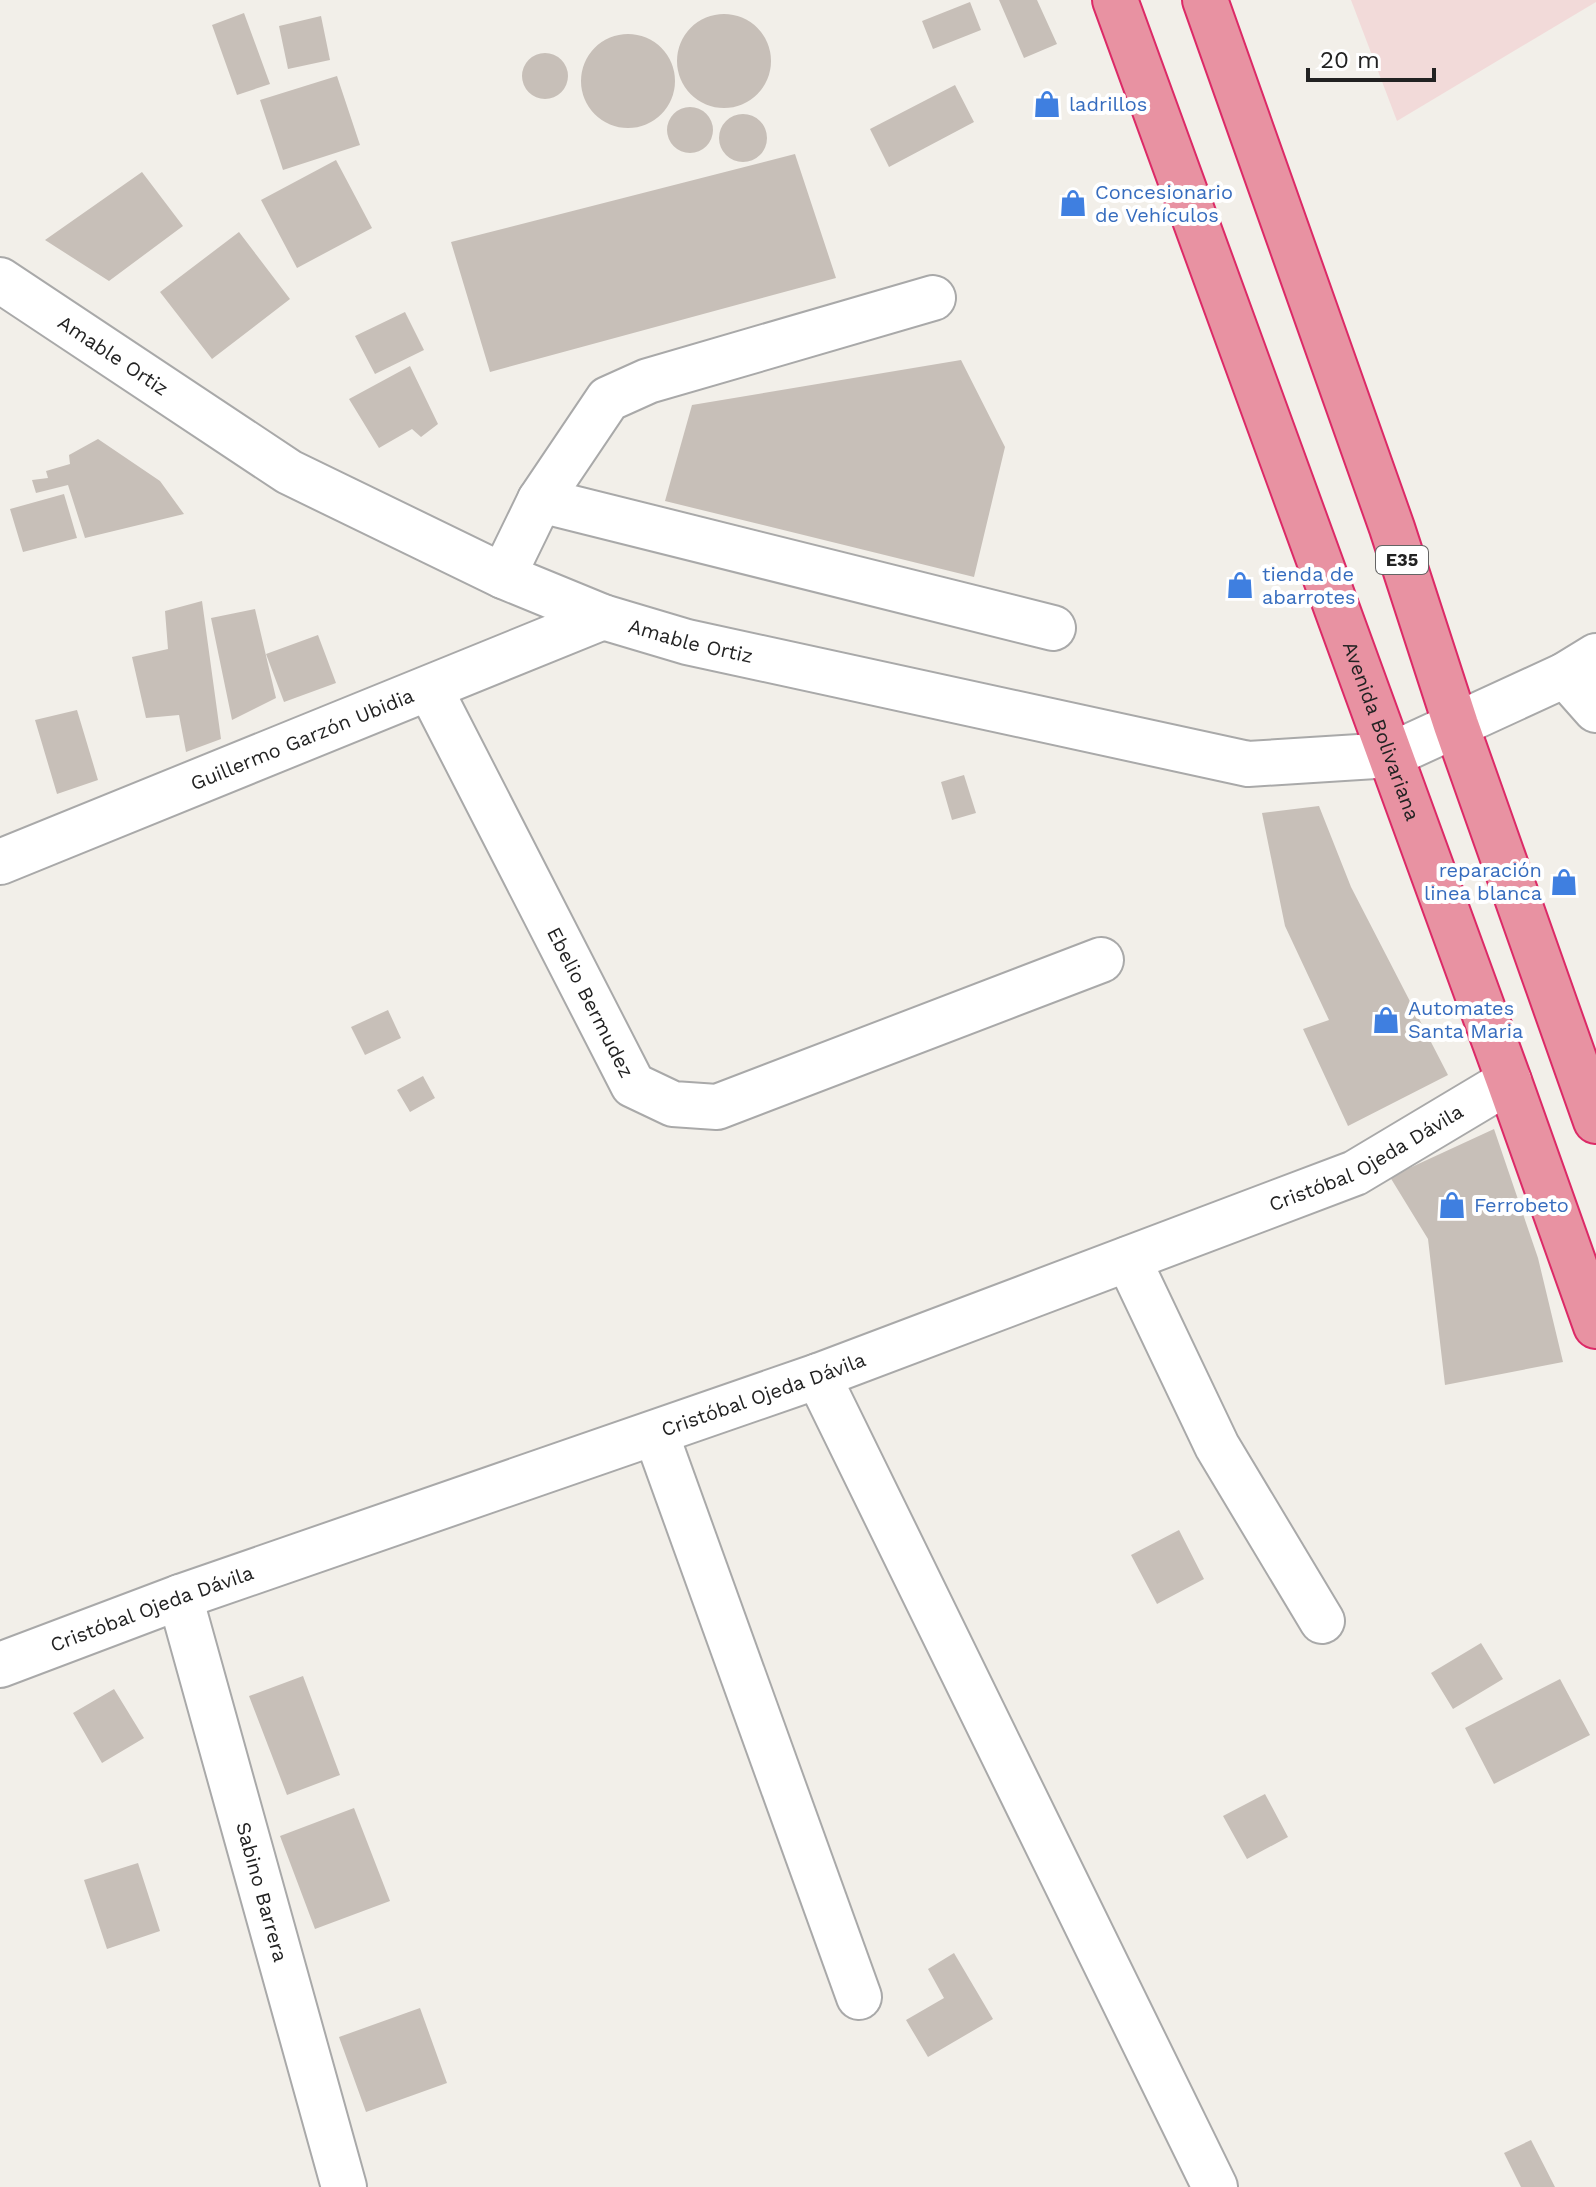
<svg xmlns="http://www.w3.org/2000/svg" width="1596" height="2187" font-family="'Work Sans',sans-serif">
	<rect width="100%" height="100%" fill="#f2efe9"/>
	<!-- commercial -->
	<path fill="#f2dad9" d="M1351,0H1596V2L1397,121Z"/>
	<!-- building -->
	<path fill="#c7bfb8" d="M999,0H1037L1057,44L1024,58Z
		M970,2L981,30L933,49L922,21Z
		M244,13L270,84L237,95L212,25Z
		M677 61a47 47 0 1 1 94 0a47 47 0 1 1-94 0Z
		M321,16L330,60L288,69L279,26Z
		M581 81a47 47 0 1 1 94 0a47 47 0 1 1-94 0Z
		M522 76a23 23 0 1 1 46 0a23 23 0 1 1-46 0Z
		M337,76L360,145L283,170L260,100Z
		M955,85L974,122L889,167L870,129Z
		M667 130a23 23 0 1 1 46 0a23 23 0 1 1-46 0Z
		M719 138a24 24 0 1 1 48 0a24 24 0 1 1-48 0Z
		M795,154L836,278L490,372L451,242Z
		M336,160L372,228L297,268L261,200Z
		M142,172L183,226L109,281L45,240Z
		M239,232L290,299L212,359L160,292Z
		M405,312L424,350L375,374L355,336Z
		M961,360L1005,447L974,577L665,501L692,405Z
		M410,366L438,424L421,437L412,429L379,448L349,399Z
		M98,439L160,481L184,514L85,538L68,485L36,493L32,480L48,478L46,471L70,464L69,455Z
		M64,494L77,538L23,552L10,509Z
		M202,601L221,739L186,752L179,715L146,718L132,657L168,649L165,611Z
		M255,609L276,698L232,720L211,618Z
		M318,635L336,683L284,702L266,654Z
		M77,710L98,780L57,794L35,720Z
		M964,775L976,813L952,820L941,782Z
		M1319,806L1351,887L1448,1075L1348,1126L1303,1029L1329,1020L1285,926L1262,813Z
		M388,1010L401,1038L365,1055L351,1027Z
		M423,1076L435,1098L410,1112L397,1090Z
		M1494,1129L1538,1258L1563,1362L1445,1385L1428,1239L1390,1177Z
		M1179,1530L1204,1579L1157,1604L1131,1555Z
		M1481,1643L1503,1679L1453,1709L1431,1673Z
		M303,1676L340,1775L287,1795L249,1696Z
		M1560,1679L1590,1735L1494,1784L1465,1728Z
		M114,1689L144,1738L102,1763L73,1713Z
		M1265,1794L1288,1837L1247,1859L1223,1816Z
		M354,1808L390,1901L315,1929L280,1836Z
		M138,1863L160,1931L107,1949L84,1880Z
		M954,1953L993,2019L928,2057L906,2020L944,1998L928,1969Z
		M420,2008L447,2083L366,2112L339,2037Z
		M1531,2140L1555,2187H1521L1504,2153Z"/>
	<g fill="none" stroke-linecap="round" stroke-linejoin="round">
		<!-- minor casing -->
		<g stroke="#a9a9a9" stroke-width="48">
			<g id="minor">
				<path id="s1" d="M0,280L289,472L503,576L603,617L687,642L1248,764L1391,755L1565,675L1596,656"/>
				<path d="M540,500L1053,628"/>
				<path d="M503,576L540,500L608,399L648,381L933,298"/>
				<path d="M1565,675L1596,710"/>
				<path id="s2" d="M430,689L633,1085L673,1104L717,1107L1101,960"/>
				<path id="s3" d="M0,862L603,617"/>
				<path d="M1128,1259L1217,1446L1322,1621"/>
				<path d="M818,1376L1215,2187"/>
				<path d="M656,1434L859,1997"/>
				<path id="s4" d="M180,1597L344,2187"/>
				<path id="s5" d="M0,1665L180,1597L818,1376L1355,1173L1509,1081"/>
			</g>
		</g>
		<!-- highway casing -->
		<g stroke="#dc2a67" stroke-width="48">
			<g id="highway">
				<path id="s6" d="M1115,0L1509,1081L1596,1326"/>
				<path d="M1205,0L1392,528L1456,725L1596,1121"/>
			</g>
		</g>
		<!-- minor -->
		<use href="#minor" stroke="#fff" stroke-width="44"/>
		<!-- highway -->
		<use href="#highway" stroke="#e892a2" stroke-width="44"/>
	</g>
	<!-- icons -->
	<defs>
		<g id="shop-bare" transform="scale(2.16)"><path d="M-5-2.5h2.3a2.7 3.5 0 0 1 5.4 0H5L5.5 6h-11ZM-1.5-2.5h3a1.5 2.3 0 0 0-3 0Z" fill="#3f7fe0" stroke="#fff" stroke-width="2.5" paint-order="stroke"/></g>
	</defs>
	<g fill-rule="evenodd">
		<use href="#shop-bare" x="1047" y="104"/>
		<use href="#shop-bare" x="1073" y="203"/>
		<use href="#shop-bare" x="1240" y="585"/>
		<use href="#shop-bare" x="1564" y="882"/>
		<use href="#shop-bare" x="1386" y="1020"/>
		<use href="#shop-bare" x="1452" y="1205"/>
	</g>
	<g text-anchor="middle" stroke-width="8" stroke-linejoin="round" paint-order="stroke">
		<!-- shield labels -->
		<rect fill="#fff" stroke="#646464" stroke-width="2" x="1376" y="546" width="52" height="28" rx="6"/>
		<g font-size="18" font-weight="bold" fill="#222">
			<text x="1402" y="566">E35</text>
		</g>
		<!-- shop labels -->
		<g font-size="20" fill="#366cbe" stroke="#fff" text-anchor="start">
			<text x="1069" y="111">ladrillos</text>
			<text x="1095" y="199">Concesionario<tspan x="1095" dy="23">de Vehículos</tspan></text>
			<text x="1262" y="581">tienda de<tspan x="1262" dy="23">abarrotes</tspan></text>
			<text x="1542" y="877" text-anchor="end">reparación<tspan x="1542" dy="23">linea blanca</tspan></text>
			<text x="1408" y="1015">Automates<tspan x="1408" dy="23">Santa Maria</tspan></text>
			<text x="1474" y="1212">Ferrobeto</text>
		</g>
		<!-- street labels -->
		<g font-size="20" fill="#222" stroke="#fff">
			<text dy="7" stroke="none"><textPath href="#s1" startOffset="136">Amable Ortiz</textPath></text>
			<text dy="7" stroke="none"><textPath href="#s1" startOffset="784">Amable Ortiz</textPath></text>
			<text dy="7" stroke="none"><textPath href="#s6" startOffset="778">Avenida Bolivariana</textPath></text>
			<text dy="7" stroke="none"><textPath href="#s3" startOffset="326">Guillermo Garzón Ubidia</textPath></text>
			<text dy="7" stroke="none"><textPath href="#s2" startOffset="352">Ebelio Bermudez</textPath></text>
			<text dy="7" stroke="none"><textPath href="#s5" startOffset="1458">Cristóbal Ojeda Dávila</textPath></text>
			<text dy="7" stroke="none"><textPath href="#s5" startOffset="810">Cristóbal Ojeda Dávila</textPath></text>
			<text dy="7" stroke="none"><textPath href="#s5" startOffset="162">Cristóbal Ojeda Dávila</textPath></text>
			<text dy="7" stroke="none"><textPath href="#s4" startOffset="306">Sabino Barrera</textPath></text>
		</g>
	</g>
	<!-- scale -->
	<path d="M1308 68v12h126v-12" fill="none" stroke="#222222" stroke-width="4"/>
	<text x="1320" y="68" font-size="24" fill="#222222" stroke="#ffffff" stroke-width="6" paint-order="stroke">20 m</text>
</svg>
